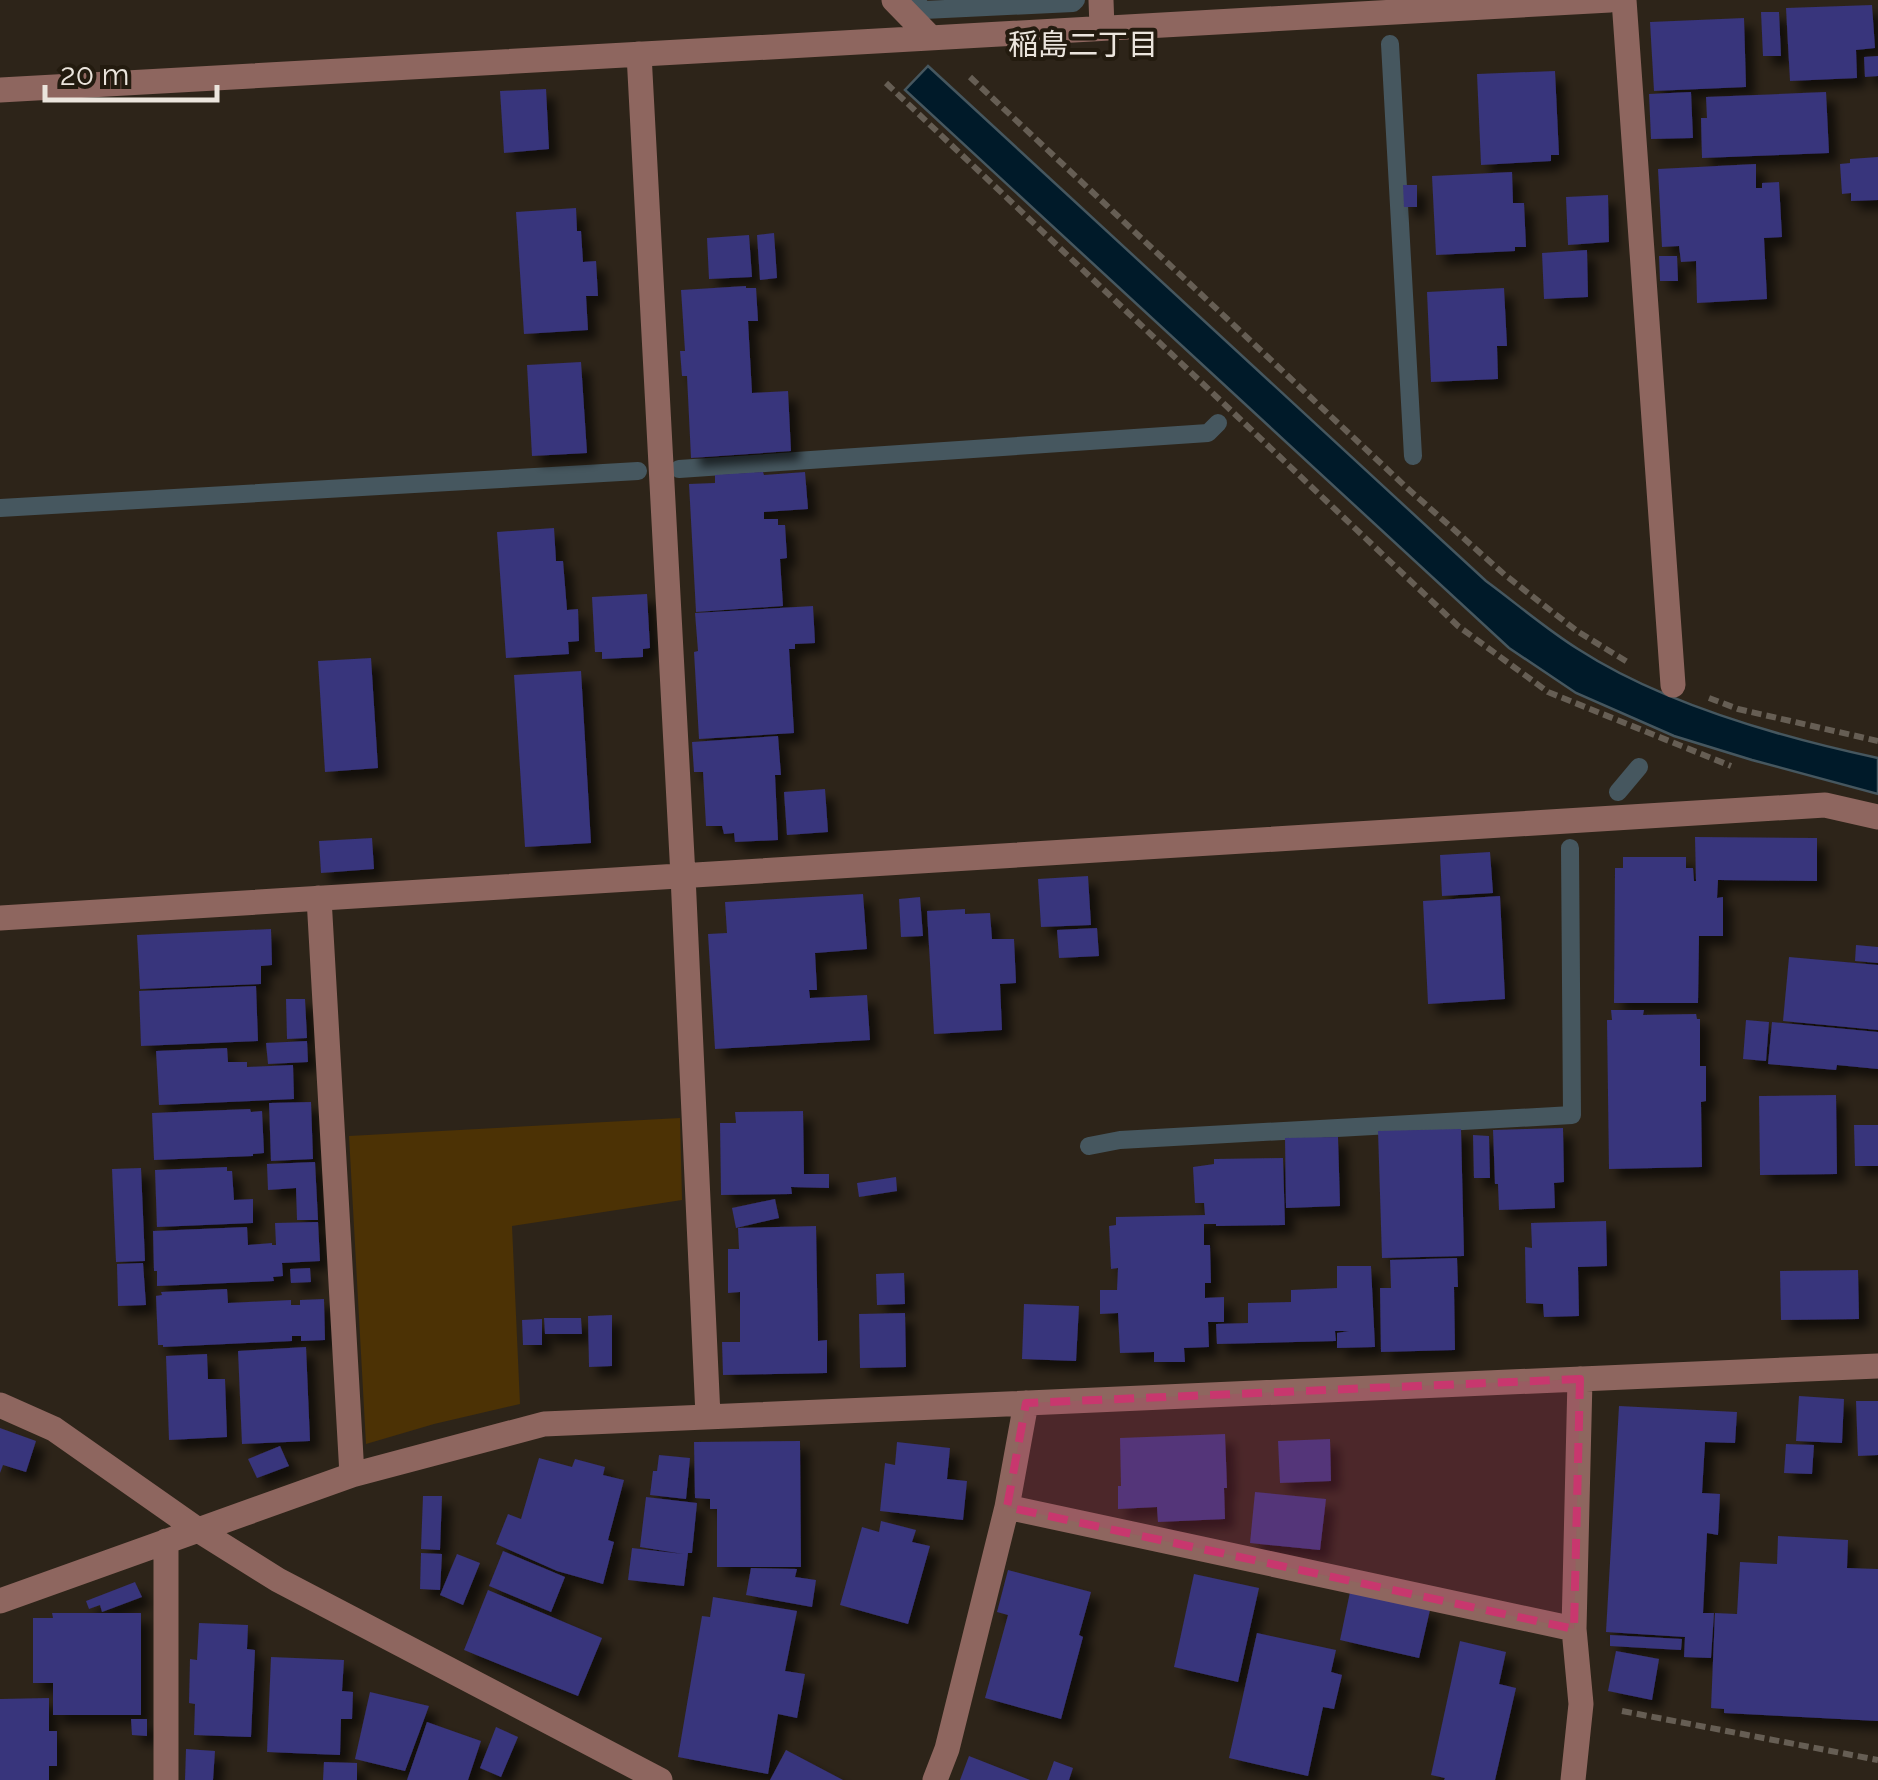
<svg xmlns="http://www.w3.org/2000/svg" width="1878" height="1780" font-family="Raleway,'Noto Sans JP',sans-serif">
	<defs>
		<filter id="shadow"><feDropShadow dx="9" dy="9" stdDeviation="5" flood-color="#0009"/></filter>
	</defs>
	<rect width="100%" height="100%" fill="#2d2419"/>
	<!-- green -->
	<path fill="#4c3205" d="M680,1118L682,1200L512,1226L520,1404L434,1424L366,1444L349,1136Z"/>
	<!-- water -->
	<path fill="#001a29" stroke="#46575f" stroke-width="2.5" d="M928,66L1486,581C1516,603 1546,629 1578,649C1663,704 1780,737 1878,758V794L1752,760L1674,736L1576,693L1509,648L905,90Z"/>
	<g fill="none" stroke-linecap="round" stroke-linejoin="round">
		<!-- stream -->
		<path stroke="#46575f" stroke-width="18" d="M913,0L924,10L1073,3L1076,0
			M1390,44L1413,456
			M679,469L1208,433L1218,423
			M0,508L638,471
			M1618,792L1639,767
			M1089,1146L1120,1140L1572,1115L1570,848"/>
	</g>
	<!-- building -->
	<path fill="#38347b" filter="url(#shadow)" d="M1872,5L1875,48L1856,50L1857,78L1790,81L1786,8Z
		M1761,12H1779L1781,56H1763Z
		M1744,18L1746,87L1654,91L1650,22Z
		M1878,56V76L1865,77L1864,57Z
		M1555,71L1559,155H1551V161L1481,165L1477,74Z
		M546,89L549,149L504,153L500,91Z
		M1691,92L1693,138L1651,139L1649,94Z
		M1826,92L1829,153L1702,158L1701,118H1707L1706,97Z
		M1878,157V200L1851,201V193L1842,194L1840,164L1850,163V159Z
		M1756,164V188H1762V183L1779,182L1782,237L1764,238L1767,299L1697,303L1696,261L1681,262L1679,246L1662,247L1658,169Z
		M1512,172L1513,203H1524L1526,247H1515V251L1436,255L1432,176Z
		M1403,185H1417V207H1404Z
		M1608,195L1609,242L1568,245L1566,197Z
		M576,208L577,231H581L583,262L596,261L598,296H586L588,330L524,334L516,212Z
		M774,233L777,278L760,280L757,235Z
		M749,235L752,277L709,279L707,238Z
		M1587,250L1588,297L1544,299L1542,253Z
		M1659,256H1677L1678,281H1660Z
		M746,286V288H756L758,321H748L752,393L788,391L791,451L691,458L687,376H682L680,351H685L681,290Z
		M1504,288L1507,346H1497L1498,379L1431,382L1427,292Z
		M581,362L587,453L532,456L527,365Z
		M763,472L764,475L805,472L808,509L764,512V519H778V525H785L787,558L780,559L783,606L696,612L689,484L715,483V475Z
		M554,528L556,561H563L567,610L578,609L579,641L568,642L569,654L506,658L497,532Z
		M647,594L650,648L643,649V657L602,659V652H595L592,597Z
		M813,606L815,643L795,644V649H789L794,733L699,739L694,652L698,651L695,613Z
		M371,658L378,768L325,772L318,661Z
		M581,671L591,843L525,847L514,675Z
		M778,736L781,775H775L778,840L735,842L734,833L724,834L722,826H706L703,772H694L692,742Z
		M825,789L828,832L787,835L784,792Z
		M1695,837L1817,838V881L1718,880L1717,898L1723,897V936H1699L1698,1003H1614L1615,868H1623V857H1686V868H1693L1694,881H1696Z
		M372,838L374,869L321,873L319,841Z
		M1490,852L1493,893L1442,896L1440,855Z
		M1088,876L1091,925L1041,927L1038,879Z
		M863,894L867,949L815,953L817,990H809L810,998L867,995L870,1040L715,1049L708,934L727,933L725,902Z
		M1500,896L1505,999L1428,1004L1423,901Z
		M920,897L923,936L901,937L899,899Z
		M965,909V914L990,913L992,939H1014L1016,983L1000,984L1002,1030L934,1034L927,911Z
		M1097,928L1099,956L1059,958L1057,930Z
		M271,929L272,965L261,966V984L140,989L137,935Z
		M1856,945L1878,947V963L1855,961Z
		M1789,957L1878,965V1030L1783,1021Z
		M256,986L258,1041L141,1046L139,991Z
		M286,999H305L307,1038L287,1039Z
		M1611,1010H1644L1643,1015L1696,1014L1697,1019H1700V1066H1706V1101L1701,1102L1702,1167L1609,1169L1607,1020H1612Z
		M1746,1020L1769,1022L1766,1061L1743,1059Z
		M1772,1022L1878,1032V1069L1837,1065L1836,1070L1768,1064Z
		M307,1041L308,1062L268,1064L266,1043Z
		M227,1048L228,1062H247V1067L293,1065L294,1099L159,1105L156,1051Z
		M1836,1095L1837,1174L1760,1175L1759,1096Z
		M311,1102L313,1159L271,1161L269,1103Z
		M250,1109L251,1112L262,1111L264,1153L253,1154V1156L154,1160L152,1113Z
		M803,1111L804,1174H829V1188L791,1187L792,1194L721,1195L720,1123H736L735,1112Z
		M1854,1125H1878V1166H1855Z
		M1563,1128L1564,1182L1554,1183L1555,1208L1499,1210L1498,1184H1495L1493,1130Z
		M1461,1129L1464,1256L1382,1258L1378,1131Z
		M1473,1135L1489,1136L1490,1178H1474Z
		M1338,1137L1340,1206L1286,1208L1285,1138Z
		M1283,1158L1285,1225L1216,1226V1224H1204V1245H1210L1211,1283H1205V1298L1224,1297V1322H1208L1209,1347L1184,1348L1185,1362H1154V1352L1120,1353L1118,1313L1100,1314V1290H1117L1118,1268L1111,1269L1109,1226L1116,1225V1217L1205,1215L1204,1203H1195L1193,1167L1214,1164V1159Z
		M315,1162L318,1220H297L296,1188L268,1190L267,1164Z
		M227,1167V1171H232L234,1200L253,1199V1223L157,1227L155,1170Z
		M141,1168L145,1261L116,1262L112,1169Z
		M896,1177L897,1191L859,1197L857,1183Z
		M775,1199L779,1218L736,1228L732,1208Z
		M1606,1221L1607,1266L1578,1267L1579,1316L1544,1317L1543,1304L1526,1303L1525,1247L1532,1248L1531,1223Z
		M318,1222L320,1261L282,1263L283,1276L273,1277L274,1281L157,1286V1271H154L153,1231L247,1227L248,1245L272,1243V1245H276L275,1223Z
		M816,1226L818,1341L827,1340V1373L723,1375L722,1342H740V1292L728,1293V1249H739L738,1228Z
		M1457,1258L1458,1287H1454L1455,1350L1381,1352L1380,1288H1391L1390,1260Z
		M143,1263L146,1305L118,1306L117,1264Z
		M1337,1266H1371L1375,1347L1337,1348V1333L1349,1331H1335L1336,1341L1217,1344L1216,1324L1248,1323V1303L1291,1302V1290L1337,1288Z
		M310,1268L311,1282L291,1283L290,1269Z
		M1858,1270L1859,1319L1781,1320L1780,1271Z
		M904,1273L905,1304L877,1305L876,1274Z
		M227,1289L228,1303L291,1300V1305H300V1300L324,1299L325,1340L301,1341V1336H292V1341L163,1347V1345H158L156,1296L162,1295L161,1292Z
		M1024,1304L1079,1306L1076,1361L1022,1359Z
		M905,1313L906,1367L860,1368L859,1314Z
		M612,1315V1366L589,1367L588,1316Z
		M544,1318H581L582,1334H545Z
		M542,1319V1345H523L522,1320Z
		M306,1347L310,1441L242,1444L238,1351Z
		M207,1354L208,1379H225L227,1437L169,1440L166,1356Z
		M1799,1396L1844,1399L1842,1443L1796,1441Z
		M1856,1401H1878V1455L1858,1456Z
		M1619,1406L1737,1412L1735,1443L1705,1442L1702,1493L1720,1494L1718,1535L1707,1533L1703,1613H1714L1711,1658L1684,1657L1685,1637L1606,1632Z
		M0,1428L36,1441L26,1472L3,1465L0,1473Z
		M1225,1434L1227,1488H1224L1225,1519L1158,1522L1157,1507L1118,1509V1486H1121L1120,1438Z
		M1330,1439L1331,1481L1280,1483L1278,1441Z
		M800,1441L801,1567H717V1509H710V1499L695,1498L694,1442Z
		M897,1442L950,1448L947,1479L967,1481L963,1520L880,1511L885,1463L895,1465Z
		M1786,1444L1814,1445L1812,1474L1784,1473Z
		M280,1446L289,1466L257,1478L248,1459Z
		M659,1455L690,1458L686,1499L650,1495L653,1471H657Z
		M539,1458L572,1467L575,1459L605,1467L603,1475L624,1480L608,1540L614,1542L603,1584L557,1571L496,1544L508,1514L521,1519Z
		M1255,1492L1326,1499L1320,1550L1250,1543Z
		M423,1496H442L440,1550L421,1549Z
		M646,1497L697,1503L692,1553H688L684,1586L628,1580L632,1548L683,1554L640,1547Z
		M881,1521L916,1530L912,1542L930,1546L908,1624L840,1605L862,1527L879,1532Z
		M1778,1536L1848,1540L1847,1568L1878,1569V1721L1724,1713V1709L1711,1708L1715,1613L1737,1614L1740,1562L1777,1564Z
		M503,1551L565,1577L551,1612L489,1586Z
		M421,1553L442,1554L440,1590L420,1589Z
		M457,1554L480,1563L463,1605L440,1595Z
		M751,1568L797,1569L795,1577L816,1580L812,1607L746,1595Z
		M1008,1570L1091,1592L1079,1635L1083,1637L1061,1719L985,1698L1008,1615L997,1612Z
		M1194,1574L1259,1588L1238,1682L1174,1667Z
		M135,1582L142,1597L102,1612L100,1605L89,1609L86,1601Z
		M488,1590L602,1638L578,1696L464,1650Z
		M1350,1592L1430,1610L1419,1658L1340,1640Z
		M713,1597L797,1611L785,1671L805,1674L797,1718L778,1714L768,1774L678,1757L702,1616L710,1617Z
		M52,1613H141V1715H53V1683H33V1618H53Z
		M199,1623L248,1625L247,1649L255,1650L251,1737L194,1735L195,1704L189,1703L190,1659L197,1660Z
		M1257,1633L1336,1650L1331,1672L1342,1675L1334,1709L1323,1707L1308,1776L1229,1758Z
		M1610,1635L1682,1639L1681,1650L1610,1646Z
		M1460,1641L1506,1652L1499,1684L1516,1688L1495,1780H1444L1445,1778L1431,1775Z
		M1616,1651L1659,1659L1652,1700L1608,1691Z
		M271,1657L344,1660L342,1691L353,1692L352,1719H341L340,1755L267,1752Z
		M370,1692L429,1706L405,1771L355,1759Z
		M49,1698V1731H57V1766H49V1780H0V1699Z
		M131,1719H147V1736L132,1735Z
		M427,1722L481,1741L468,1780H407Z
		M496,1727L518,1737L501,1777L480,1768Z
		M186,1749L215,1751L213,1780H185Z
		M786,1750L843,1780H770Z
		M969,1756L1030,1780H960Z
		M1054,1761L1073,1768L1069,1780H1047Z
		M324,1762L357,1763V1780H323Z"/>
	<g fill="none" stroke-linecap="round" stroke-linejoin="round">
		<!-- path -->
		<path stroke="#665e54" stroke-width="6" stroke-dasharray="10 5" stroke-linecap="butt" d="M970,77L1406,487L1505,575L1577,631L1629,663
			M886,83L1458,626L1548,692L1731,766
			M1709,698L1738,709L1878,741
			M1622,1711L1878,1760"/>
		<!-- minor -->
		<path stroke="#8e665f" stroke-width="25" d="M894,0L931,38
			M1101,0L1102,28
			M1624,0L1673,685
			M639,54L683,876L708,1416
			M0,90L1610,0
			M319,898L352,1475
			M0,918L1825,805L1878,817
			M0,1405L54,1429L198,1530L278,1580L660,1780
			M1007,1507L1574,1629
			M166,1541V1780
			M0,1601L352,1475L544,1424L1878,1366
			M935,1780L947,1749L1007,1507L1026,1403
			M1573,1780L1581,1704L1574,1629L1580,1379"/>
	</g>
	<!-- marked area -->
	<path fill="#c8376e" fill-opacity="0.2" stroke="#c8376e" stroke-width="8" stroke-dasharray="20 12" stroke-linejoin="round" d="M1580,1379L1574,1629L1007,1507L1026,1403Z"/>
	<g text-anchor="middle" stroke-width="8" stroke-linejoin="round" paint-order="stroke">
		<!-- neighbourhood labels -->
		<g font-size="30" fill="#ebe5dd" stroke="#231b0f">
			<text x="1083" y="55">稲島二丁目</text>
		</g>
	</g>
	<!-- scale -->
	<path d="M45 85v15h172v-15" fill="none" stroke="#ebe5dd" stroke-width="5"/>
	<text x="60" y="85" font-size="30" fill="#ebe5dd" stroke="#231b0f" stroke-width="8" paint-order="stroke">20 m</text>
</svg>
